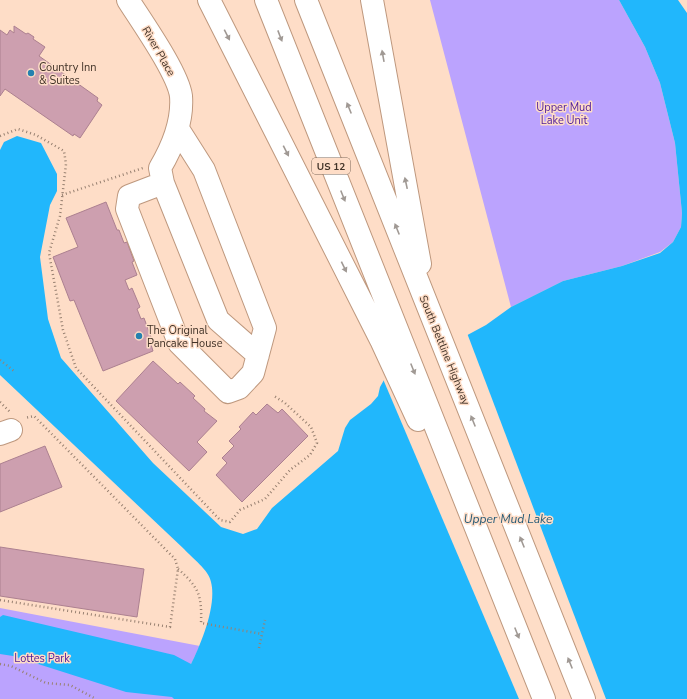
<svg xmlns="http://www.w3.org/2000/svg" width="687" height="699" font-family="'Nunito Sans',sans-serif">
	<rect width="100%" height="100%" fill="#feddc7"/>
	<!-- green -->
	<path fill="#bba3fe" d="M430,0H619L645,47L660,83L675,143L682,213L681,227L673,242L660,252L622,266L563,281L511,307Z
		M0,608L200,646L191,664L181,699H0Z"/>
	<!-- water -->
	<path fill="#21b7fc" d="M619,0H678L687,13V699H174L172,697L126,692L13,656L0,654V617L3,615L174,655L191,664C201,644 217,605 211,582C209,570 192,558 184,549L0,375V150L4,142L17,136L41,143L57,174V191L50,205L40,257L48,319L61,358L153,463L221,527L243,534L257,529L272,508L338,451L345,428L350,420L371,404L378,396L380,387L384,380L486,325L511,307L563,281L622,266L660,253L673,242L681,227L682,213L675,143L660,83L645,47Z"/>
	<!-- pier -->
	<path fill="#feddc7" d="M467,333L606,699H519L383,379Z"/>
	<!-- building -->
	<path fill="#cd9faf" stroke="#ac8090" d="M14,26L26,34L28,33L34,37L33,39L45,47L39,56L98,98L97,101L102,105L80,138L74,134L73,136L5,89L0,96V30L7,35L10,30L14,33Z
		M106,202L117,230H119L124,243L127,242L134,261L132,262L137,275L125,280L129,290L132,288L140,307L137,309L141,319L144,318L151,337L149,338L153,351L103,371L74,300L70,301L53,257L78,247L66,218Z
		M153,361L178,384L180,382L195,396L193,398L205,409L204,411L217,421L197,442L207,452L189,471L116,401Z
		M267,404L278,413L282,409L308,436L242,502L216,475L227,463L222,458L234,446L229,441L241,429L239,427L253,412L256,415Z
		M45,446L62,487L0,512V464Z
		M0,547L144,569L137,617L0,596Z"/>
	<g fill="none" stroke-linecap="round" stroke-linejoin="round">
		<!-- minor casing -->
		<g stroke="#be987e" stroke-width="24">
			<path id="minor" d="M128,0C142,22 178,73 181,96C183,122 173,146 160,168L163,183L218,320L258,355
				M163,183L129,196L127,209L179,343L228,392L239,388L253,373L265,328L204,170L178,129
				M0,434L11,430"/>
		</g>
		<!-- highway casing -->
		<g stroke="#be987e" stroke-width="24">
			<path id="highway" d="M209,0L381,340L418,420
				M266,0L544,699
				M306,0L584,699
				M372,0L420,264"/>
		</g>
		<!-- path -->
		<path stroke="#988171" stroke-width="2.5" stroke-dasharray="1 3" stroke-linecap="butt" d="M0,136L18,129L36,135L64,151L66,164L60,216L49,253L63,330L76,368L220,520L230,522L240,510L265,499L290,470L310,455L317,443L311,427L285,403L274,396
			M62,195L143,168
			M0,360L14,371
			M0,402L10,412
			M178,569C199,587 202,596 201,623L262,634
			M0,600L170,627L178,569L175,559L34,416L25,418
			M259,648L265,620
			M0,664L11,666L46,683L70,685L96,699"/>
		<!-- minor -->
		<use href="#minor" stroke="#fff" stroke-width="22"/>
		<!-- highway -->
		<use href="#highway" stroke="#fff" stroke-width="22"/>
	</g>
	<!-- one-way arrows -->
	<defs><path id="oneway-solid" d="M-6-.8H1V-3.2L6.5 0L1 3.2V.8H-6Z"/></defs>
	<g fill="#a09994">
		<use href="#oneway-solid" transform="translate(227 35) rotate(63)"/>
		<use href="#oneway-solid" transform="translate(280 36) rotate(69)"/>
		<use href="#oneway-solid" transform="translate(383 56) rotate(-100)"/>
		<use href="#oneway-solid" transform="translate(349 108) rotate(-112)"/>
		<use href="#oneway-solid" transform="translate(286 151) rotate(63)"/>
		<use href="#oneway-solid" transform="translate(406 183) rotate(-102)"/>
		<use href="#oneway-solid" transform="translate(343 196) rotate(68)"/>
		<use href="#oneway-solid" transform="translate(397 229) rotate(-112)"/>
		<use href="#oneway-solid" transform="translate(344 267) rotate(64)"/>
		<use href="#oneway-solid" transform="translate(413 369) rotate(68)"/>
		<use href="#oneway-solid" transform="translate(473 421) rotate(-112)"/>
		<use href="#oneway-solid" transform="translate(522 542) rotate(-112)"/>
		<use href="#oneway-solid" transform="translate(517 633) rotate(68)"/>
		<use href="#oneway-solid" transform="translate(570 663) rotate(-112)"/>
	</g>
	<!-- markers -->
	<g fill="#2681af" stroke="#feddc7" stroke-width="1.5">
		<circle cx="31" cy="73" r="4"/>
		<circle cx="139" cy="336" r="4"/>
	</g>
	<g text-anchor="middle" stroke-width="3" stroke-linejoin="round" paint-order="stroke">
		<!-- shield labels -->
		<rect fill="#feddc7" stroke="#7a6658" stroke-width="1" x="312" y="158" width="38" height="16" rx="3"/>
		<g font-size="10" font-weight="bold" fill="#423328">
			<text x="331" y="170">US 12</text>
		</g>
		<!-- street labels -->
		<g font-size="11" fill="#423328" stroke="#feddc7">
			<text transform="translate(159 51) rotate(60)" y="4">River Place</text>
			<text transform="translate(445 350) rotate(68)" y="4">South Beltline Highway</text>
		</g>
		<!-- poi labels -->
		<g font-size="11" fill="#423328" stroke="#feddc7" text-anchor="start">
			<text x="39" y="71">Country Inn<tspan x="39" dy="13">&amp; Suites</tspan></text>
			<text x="147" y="334">The Original<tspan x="147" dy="13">Pancake House</tspan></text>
		</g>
		<!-- park labels -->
		<g font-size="11" fill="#53219b" stroke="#feddc7">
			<text x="564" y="111">Upper Mud<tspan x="564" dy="13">Lake Unit</tspan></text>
			<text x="42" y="662">Lottes Park</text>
		</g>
		<!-- water labels -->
		<g font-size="12" font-style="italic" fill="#275c78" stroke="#feddc7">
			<text x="508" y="523">Upper Mud Lake</text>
		</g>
	</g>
</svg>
